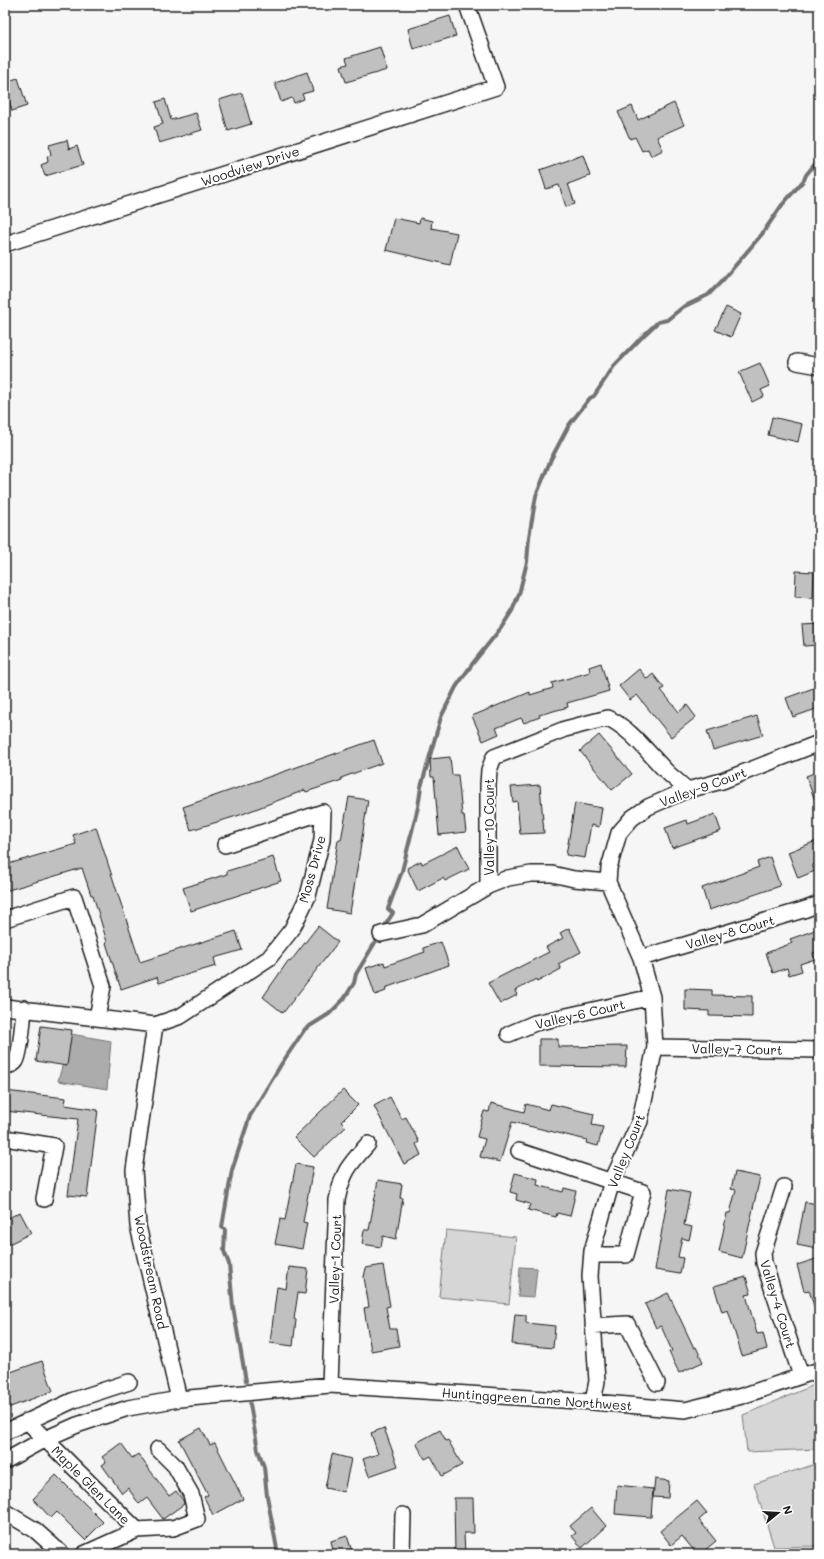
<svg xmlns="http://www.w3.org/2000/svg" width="824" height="1559" font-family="Mali,sans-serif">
	<rect width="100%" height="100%" fill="#f6f6f6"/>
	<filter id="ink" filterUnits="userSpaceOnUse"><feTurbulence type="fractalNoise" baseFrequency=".025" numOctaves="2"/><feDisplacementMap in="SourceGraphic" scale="8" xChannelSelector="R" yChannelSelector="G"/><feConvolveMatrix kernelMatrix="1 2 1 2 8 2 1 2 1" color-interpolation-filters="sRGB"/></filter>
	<g filter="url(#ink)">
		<!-- green -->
		<path fill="#d6d6d6" stroke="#797979" d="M446,1230L516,1237L509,1304L439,1297Z
			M819,1383V1449L747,1452L743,1415Z
			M819,1463V1546L774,1547L754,1484Z
			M773,1549L793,1551L819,1550V1554H773Z"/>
		<!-- water -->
		<path fill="#acacac" stroke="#727272" d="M71,1034L111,1041L107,1089L58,1081Z
			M520,1267L537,1268L534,1297L518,1296Z"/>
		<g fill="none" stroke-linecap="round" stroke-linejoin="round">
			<!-- stream -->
			<path stroke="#727272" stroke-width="4" d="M382,930L393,913L388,909L402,871L418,807L421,787L441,717L456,687L473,663L501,628L512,611L519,594L527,562L529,537L536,496L551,459L569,425L590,398L594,396L614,366L643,336L658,322L667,320L683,307L708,295L723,280L762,234L782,205L804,180L806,175L819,159
				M246,1381L233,1307L229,1264L224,1251L225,1230L222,1227L232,1170L250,1116L282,1063L305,1029L329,1014L344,999L354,983L356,974L379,936
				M250,1404L258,1450L264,1467L267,1496L278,1554"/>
		</g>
		<!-- building -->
		<path fill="#c0c0c0" stroke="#1c1c1c" d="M450,16L456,36L413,49L408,29Z
			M380,47L387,70L346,82L341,66L348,64L346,58Z
			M307,72L313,91L302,94L304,99L294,103L292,98L281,102L275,83Z
			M18,78L27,106L12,111L5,88V82Z
			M242,93L251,124L228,131L219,100Z
			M165,99L171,120L196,113L202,130L159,143L154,127L163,124L156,102Z
			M674,103L684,125L657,137L663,150L651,156L648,149L642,151L635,137L630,139L618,112L632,106L638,120Z
			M67,140L69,149L77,146L83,165L45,176L41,165L48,162L47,156L51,155L49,145Z
			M583,155L590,176L568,184L575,204L566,207L559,185L546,189L540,170Z
			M394,218L419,223L420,218L432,221L431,228L457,233L450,265L386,250Z
			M726,307L741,314L731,337L715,330Z
			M760,363L770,386L761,390L764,396L752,402L739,372Z
			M772,417L802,424L798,442L768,435Z
			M796,571L814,572L813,598L795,597Z
			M818,624L819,645L804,646L802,625Z
			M601,663L609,691L567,703L568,707L539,715L540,717L524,723L521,718L496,728L499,734L483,741L472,716L530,692V695L553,688L552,683L590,672L589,667Z
			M639,669L647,679L653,674L664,688L661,690L679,712L687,705L696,717L671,737L637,695L630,700L619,686Z
			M819,686V708L793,717L786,698Z
			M757,716L763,735L713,750L707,731Z
			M599,735L632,774L612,790L580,751Z
			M374,740L382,763L341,778L342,780L306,792L305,790L240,815L191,830L183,807Z
			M450,757L452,775H458L462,815H464L466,832L439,835L434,777H431L430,759Z
			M819,771V808L818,809L806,776Z
			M540,785L544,833L520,834L517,801L513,802L511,787Z
			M349,797L368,800L350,913L327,909L338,840H341Z
			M575,803L602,808L599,827L591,825L585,858L566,855Z
			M715,814L721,831L672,848L665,828L687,820L688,824Z
			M96,827L140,962L236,931L242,950L214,958L216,966L159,983L157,977L121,989L106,943L107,942L93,895H91L82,868L5,891V865L76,844L73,835Z
			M819,840V863L812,865L815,871L798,878L788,852Z
			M458,846L469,869L445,881L443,878L418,891L407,868L421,861L422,864Z
			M273,857L281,881L191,911L183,888L227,874V871Z
			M770,857L780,886L709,910L702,888L759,867L757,862Z
			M318,926L338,942L283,1013L263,997L288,961L290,962Z
			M569,928L581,952L558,964L561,969L537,982L536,979L515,991L517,995L500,1004L488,983L549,952L546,947L563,938L560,933Z
			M815,930L819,942V951L813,953L815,959L800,964L802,971L789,975L787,968L773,973L766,953L792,943L790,939Z
			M441,942L449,965L385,988L386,991L375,995L366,968L384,962L385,966L425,952L423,948Z
			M685,989L712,990V995L752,996V1017L709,1016V1011L685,1010Z
			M41,1026L72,1030L67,1066L36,1061Z
			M539,1039H558V1047L627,1046L626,1067L539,1066Z
			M343,1090L358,1105L341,1122L346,1127L314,1157L294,1137Z
			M5,1091L66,1098L65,1105L98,1110L87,1197L68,1195L78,1119L5,1111Z
			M390,1097L402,1119L406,1117L419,1142L416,1144L421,1155L404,1164L374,1106Z
			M491,1103L524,1112L526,1104L549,1110L551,1104L594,1114L592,1125L603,1127L598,1146L586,1143L587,1140L512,1122L500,1162L480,1157L485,1139L477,1137L484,1111L489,1112Z
			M296,1164L313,1167L303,1222L307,1223L302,1249L275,1244L280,1219L285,1220Z
			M735,1172L760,1177L742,1258L719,1252L727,1213H730L736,1190L731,1189Z
			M515,1173L538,1179L537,1185L563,1192L564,1188L576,1191L570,1216L557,1213L556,1217L528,1210L530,1204L516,1200L517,1194L510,1192Z
			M378,1180L402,1184L400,1198H403L396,1239L383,1236L381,1247L362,1244L364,1230H369Z
			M669,1189L690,1193L684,1225L692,1227L689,1240L682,1238L678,1257L683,1258L680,1274L655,1270Z
			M805,1202L819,1204V1240L817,1249L797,1245Z
			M20,1212L31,1233L5,1246V1220Z
			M816,1259L819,1268V1315L817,1316L809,1290L804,1291L797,1265Z
			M383,1265L390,1306L386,1307L390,1329H396L399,1346L371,1351L364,1308L369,1307L364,1277L366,1268Z
			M289,1267L308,1269L305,1294L298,1293L294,1319L296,1320L293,1346L270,1343L277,1287L286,1289Z
			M746,1277L751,1294L746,1295L757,1334L763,1333L767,1349L742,1356L728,1310L722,1312L714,1286Z
			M668,1293L694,1348L696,1347L703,1362L679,1373L669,1352L672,1351L661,1326L656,1328L645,1304Z
			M515,1314L526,1315V1323L555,1326L553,1348L512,1344Z
			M42,1361L53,1391L5,1409V1374Z
			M201,1428L210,1445L215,1443L243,1499L213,1515L204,1497L208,1495L179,1440Z
			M384,1428L398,1466L369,1476L363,1459L378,1454L371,1433Z
			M440,1430L446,1441L448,1440L462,1465L442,1476L431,1456L425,1459L416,1443Z
			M121,1443L132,1458L138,1454L169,1496L176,1491L183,1500L184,1504L163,1519L147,1498L139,1504L128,1488L122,1493L102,1465L106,1462L102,1457Z
			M332,1454L351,1459L344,1492L325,1488Z
			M56,1475L103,1522L85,1540L57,1512L51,1518L33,1499Z
			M655,1479L669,1481L668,1498L653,1497Z
			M617,1485L653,1489L651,1517L615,1514Z
			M454,1498H473L474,1533H464L465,1554H455Z
			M697,1501L707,1513L699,1520L716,1541L700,1554H697L682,1536L671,1545L660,1531Z
			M591,1508L606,1526L582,1548L572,1536L576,1533L570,1526Z
			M347,1536L353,1554H334L331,1541Z"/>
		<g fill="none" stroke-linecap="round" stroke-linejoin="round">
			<!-- minor casing -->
			<g stroke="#1c1c1c" stroke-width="18">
				<path id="minor" d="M5,244L496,87L467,5
					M797,362L819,366
					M488,886V785L489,770L494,757L565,729L608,718C632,730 647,752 666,771C672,777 680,783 687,790
					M5,919L74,897L103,986L97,1018
					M381,934L422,925L488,886L508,878L531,874H552L574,879L608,882
					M641,958L806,909L819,904
					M5,1007L155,1025L181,1016L269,958L292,929L308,896L322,840L323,812L225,845
					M155,1025L134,1170L138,1226L179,1399
					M509,1034L535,1023L652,997
					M655,1047L819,1050
					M5,1065C9,1065 13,1066 16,1061C21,1052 23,1020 24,1008
					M5,1138L54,1146L44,1199
					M519,1151L643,1192L626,1255H592
					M784,1187L763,1253L764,1263L801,1376
					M593,1326L627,1324L657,1383
					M330,1385L337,1200C343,1171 349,1165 368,1144
					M593,1402L597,1381L590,1276L592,1251L612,1181L640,1121L655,1047L652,997L641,958L608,882L609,868L619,833L632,818L648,807L687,790L722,781L819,743
					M27,1421L137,1530L173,1528L197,1519L191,1494L175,1466L158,1449
					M5,1432L74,1400L129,1382
					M5,1461L45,1439L77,1425L128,1408L179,1399L330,1385L593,1402L685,1410L742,1396L819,1370
					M5,1512L35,1530L62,1554
					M84,1554L137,1530
					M402,1554L403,1515"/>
			</g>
			<!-- minor -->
			<use href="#minor" stroke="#fff" stroke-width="15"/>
		</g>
	</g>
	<g text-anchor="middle" stroke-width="4" stroke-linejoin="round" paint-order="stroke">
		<!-- street labels -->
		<g font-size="13" fill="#1c1c1c" stroke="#fff">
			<text transform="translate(250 166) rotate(-18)" y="5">Woodview Drive</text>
			<text transform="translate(703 787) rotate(-20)" y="5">Valley-9 Court</text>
			<text transform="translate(489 827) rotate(-90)" y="5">Valley-10 Court</text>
			<text transform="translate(312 869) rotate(-75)" y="5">Moss Drive</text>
			<text transform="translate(730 932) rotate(-16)" y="5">Valley-8 Court</text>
			<text transform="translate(580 1014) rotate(-13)" y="5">Valley-6 Court</text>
			<text transform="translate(737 1049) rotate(1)" y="5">Valley-7 Court</text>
			<text transform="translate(626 1151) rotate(-68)" y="5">Valley Court</text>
			<text transform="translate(335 1259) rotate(-88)" y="5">Valley-1 Court</text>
			<text transform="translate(151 1272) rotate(78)" y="5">Woodstream Road</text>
			<text transform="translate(778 1304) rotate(73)" y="5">Valley-4 Court</text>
			<text transform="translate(537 1399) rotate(4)" y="5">Huntinggreen Lane Northwest</text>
			<text transform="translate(91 1485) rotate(45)" y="5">Maple Glen Lane</text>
		</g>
	</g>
	<!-- margin -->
	<rect width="824" height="1559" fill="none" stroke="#fff" stroke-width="20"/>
	<rect x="10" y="10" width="804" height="1539" fill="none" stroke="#1c1c1c" stroke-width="1.5" filter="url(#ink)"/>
	<!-- north arrow -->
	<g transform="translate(778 1513) rotate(72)" stroke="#ffffff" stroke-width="3" paint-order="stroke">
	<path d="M0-3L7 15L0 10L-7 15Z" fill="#1c1c1c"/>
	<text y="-6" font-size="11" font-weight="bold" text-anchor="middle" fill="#1c1c1c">N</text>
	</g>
</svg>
